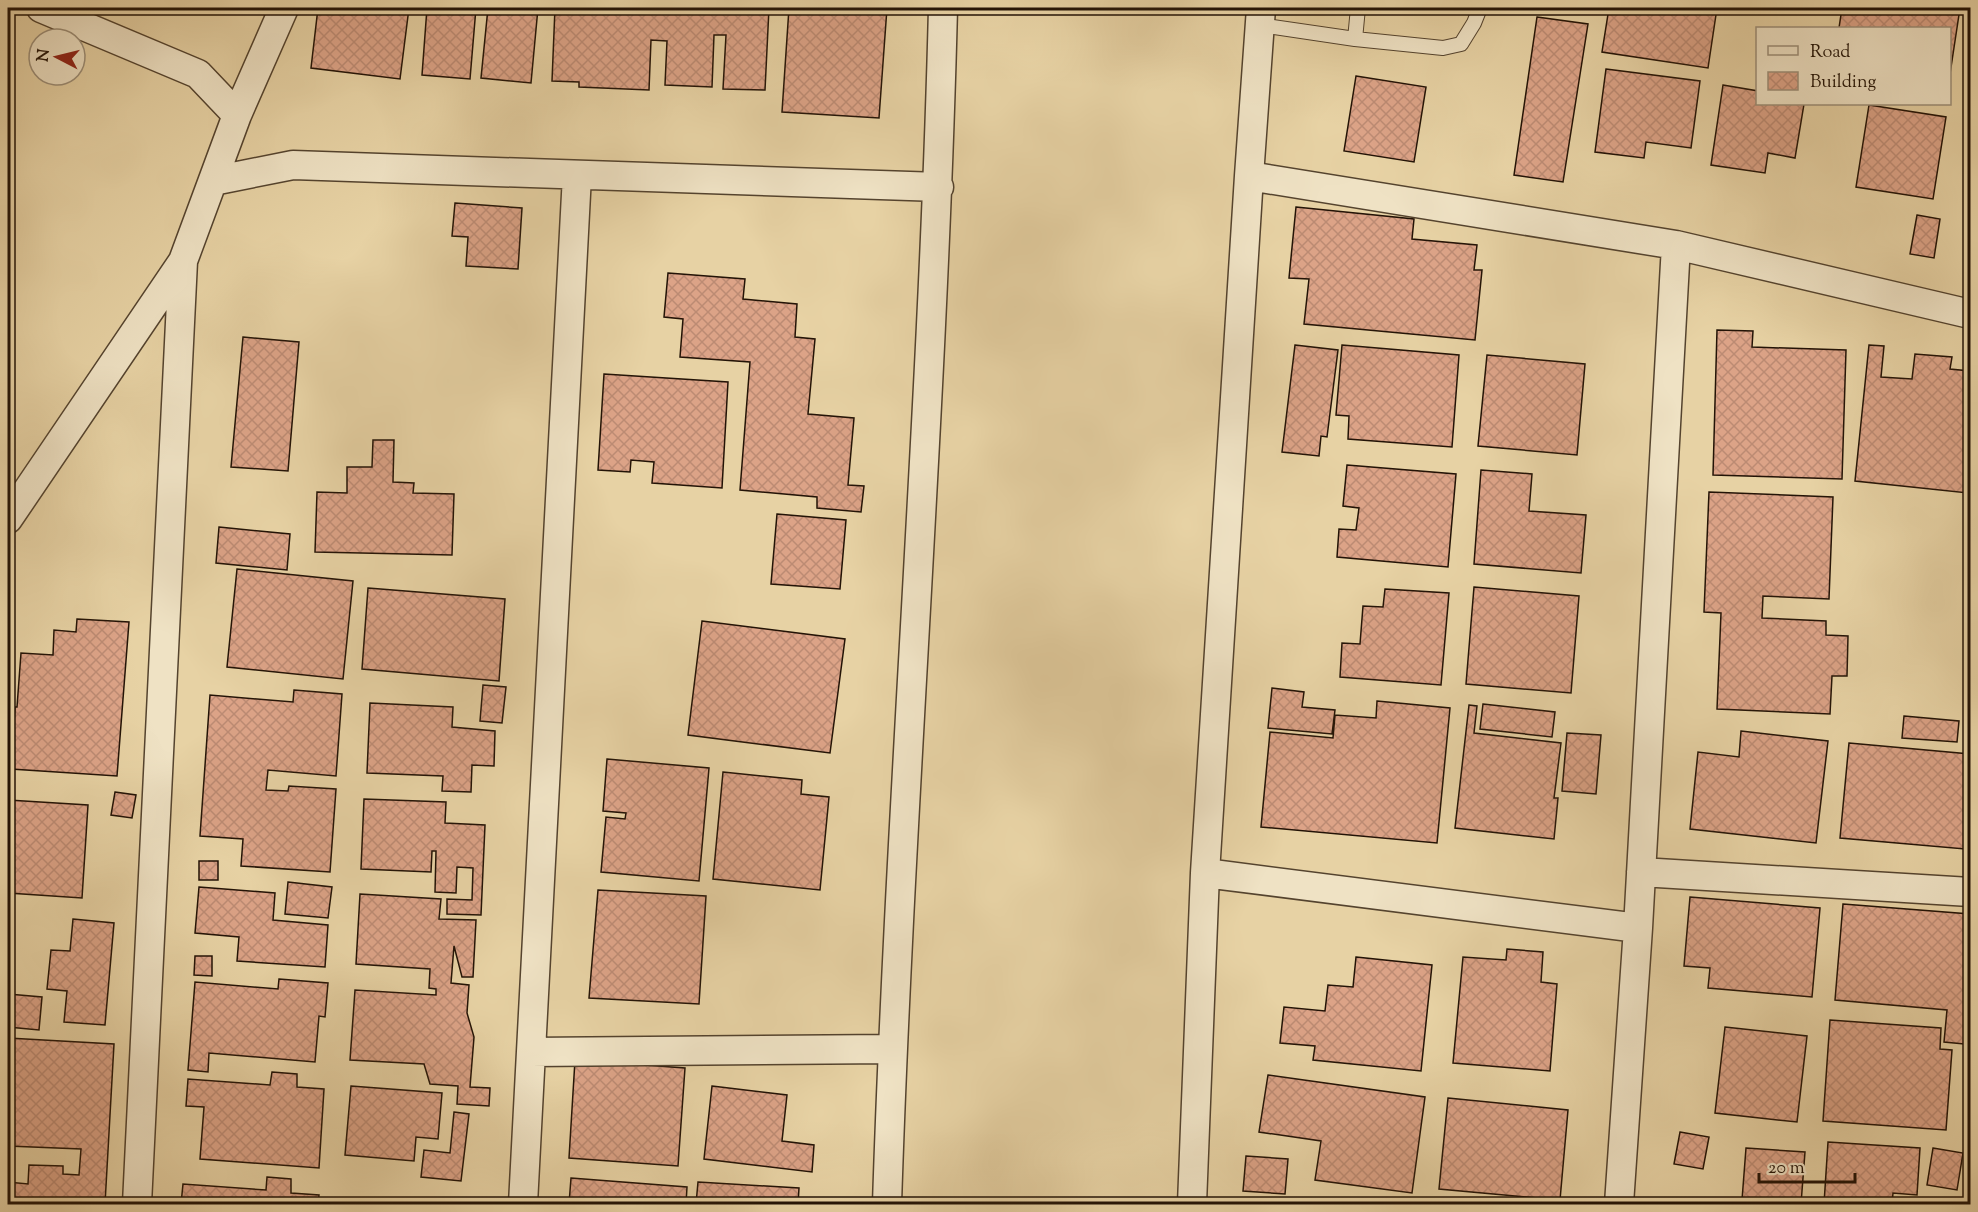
<svg xmlns="http://www.w3.org/2000/svg" width="1978" height="1212" font-family="'Sorts Mill Goudy',serif">
	<defs>
		<pattern id="building-cross-hatch" width="8" height="8" patternUnits="userSpaceOnUse" patternTransform="scale(1.5)"><rect width="8" height="8" fill="#dca387"/><path d="M0 0l8 8M0 8l8-8" fill="none" stroke="#bc8b73"/></pattern>
	</defs>
	<rect width="100%" height="100%" fill="#e7d2a4"/>
	<filter id="stains"><feTurbulence type="fractalNoise" baseFrequency=".00333" numOctaves="4"/><feColorMatrix values="0 0 0 0 .2 0 0 0 0 .09 0 0 0 0 .02 0 0 0 .5 -.17"/></filter>
	<radialGradient id="worn" r=".72"><stop offset=".6" stop-color="#630" stop-opacity="0"/><stop offset="1" stop-color="#630" stop-opacity=".3"/></radialGradient>
	<!-- building -->
	<path fill="url(#building-cross-hatch)" stroke="#231306" stroke-width="1.5" d="M318,8H409L400,79L311,68Z
		M427,8H476L470,79L422,75Z
		M488,8H538L531,83L481,78Z
		M555,8H769L765,90L723,89L726,35H714L712,87L665,85L667,41L651,40L649,90L579,87V82L552,81Z
		M789,8H887L879,118L782,112Z
		M1609,8H1717L1708,68L1602,52Z
		M1842,8H1960L1950,74V28H1839Z
		M1537,17L1588,24L1563,182L1514,175Z
		M1606,69L1700,81L1691,148L1646,142L1644,158L1595,152Z
		M1356,76L1426,87L1414,162L1344,151Z
		M1723,85L1758,91V104H1804L1795,158L1768,153L1765,173L1711,165Z
		M1869,105L1946,117L1933,199L1856,187Z
		M455,203L522,208L518,269L466,266L468,237L452,236Z
		M1296,207L1414,219L1412,239L1477,245L1474,270H1482L1475,340L1304,324L1309,279L1289,278Z
		M1917,215L1940,219L1934,258L1910,254Z
		M668,273L745,279L743,299L797,304L795,337L815,339L808,414L854,418L848,485L864,486L861,512L817,508V497L740,490L750,362L680,357L683,319L664,317Z
		M1717,330L1753,331L1752,347L1846,350L1842,479L1713,475Z
		M243,337L299,342L288,471L231,467Z
		M1295,345L1338,350L1327,437L1321,436L1319,456L1282,452Z
		M1342,345L1459,355L1452,447L1348,439L1349,416L1336,415Z
		M1869,345L1884,346L1881,377L1912,379L1915,354L1952,357L1950,369L1970,371V462L1968,493L1855,481Z
		M1487,355L1585,364L1577,455L1478,446Z
		M604,374L728,382L722,488L652,483L654,462L631,460L630,472L598,470Z
		M373,440H394L393,482L414,483L413,493L454,494L452,555L315,552L317,492L347,493V467H372Z
		M1347,465L1456,474L1448,567L1337,557L1339,529L1356,530L1359,508L1343,506Z
		M1481,470L1532,474L1529,511L1586,515L1581,573L1474,564Z
		M1709,492L1833,497L1829,599L1763,596L1762,618L1826,621V635L1848,636L1847,676H1832L1830,714L1717,709L1721,613L1704,612Z
		M777,514L846,520L840,589L771,584Z
		M219,527L290,534L287,570L216,563Z
		M237,569L353,581L343,679L227,667Z
		M1474,587L1579,596L1571,693L1466,684Z
		M368,588L505,599L499,681L362,669Z
		M1385,589L1449,593L1441,685L1340,677L1342,643L1360,644L1363,606L1383,607Z
		M77,619L129,622L117,776L11,769L15,707H17L21,653L53,655L54,630L76,632Z
		M702,621L845,639L830,753L688,735Z
		M483,685L506,687L502,723L480,721Z
		M1272,688L1304,692L1302,707L1335,710L1332,734L1268,728Z
		M294,690L342,694L336,776L268,770L266,790L288,791L289,786L336,789L330,872L241,866L243,839L200,836L210,695L293,702Z
		M1377,701L1450,708L1437,843L1261,827L1270,732L1333,738L1335,715L1376,718Z
		M370,703L453,707L452,727L495,731L494,766L472,765L471,792L442,791L443,776L367,773Z
		M1483,704L1555,712L1552,737L1480,729Z
		M1469,705L1477,706L1474,733L1561,743L1554,798H1558L1554,839L1455,828Z
		M1904,716L1959,721L1957,742L1902,738Z
		M1741,731L1828,741L1816,843L1690,829L1698,752L1739,757Z
		M1567,733L1601,735L1596,794L1562,791Z
		M1849,743L1970,754V792L1965,849L1840,838Z
		M607,759L709,768L699,881L601,872L606,817L625,819L626,813L603,811Z
		M723,772L802,780L801,794L829,797L820,890L713,879Z
		M115,792L136,795L132,818L111,815Z
		M364,799L446,802L445,823L485,825L481,915L447,914V899L472,900L473,868L457,867L456,893L435,892L436,851H432L431,872L361,869Z
		M8,800L88,805L82,898L8,893Z
		M199,861H218V880H199Z
		M288,882L332,887L328,918L285,914Z
		M199,887L275,893L273,920L328,925L325,967L237,961L239,937L195,933Z
		M598,890L706,896L699,1004L589,998Z
		M360,894L441,899L439,919L476,920L473,977H462L454,946L451,983L469,985L467,1013L474,1037L470,1087L490,1088L489,1106L457,1104L458,1086L430,1084L424,1064L350,1060L355,990L436,995V989L429,988L430,969L356,964Z
		M1690,897L1820,908L1812,997L1708,988L1710,968L1684,966Z
		M1843,904L1970,914L1965,977H1970L1964,1044L1944,1042L1947,1010L1835,1000Z
		M73,919L114,923L105,1025L64,1022L67,991L47,989L51,950L70,951Z
		M1507,949L1543,952L1541,982L1557,984L1550,1071L1453,1063L1463,957L1506,960Z
		M195,956H212V976L194,975Z
		M1356,957L1432,965L1421,1071L1313,1060L1315,1046L1280,1043L1284,1007L1325,1011L1328,985L1353,987Z
		M279,979L328,983L325,1017L319,1016L315,1062L209,1053L208,1072L188,1070L195,982L278,989Z
		M8,994L42,997L39,1030L8,1027Z
		M1830,1020L1941,1028L1940,1049L1952,1050L1946,1130L1823,1121Z
		M1725,1027L1807,1036L1797,1122L1715,1113Z
		M8,1038L114,1044L105,1204H8V1182L28,1184L29,1165L63,1166V1174L79,1175L81,1149L8,1146Z
		M575,1060L685,1068L678,1166L569,1158Z
		M272,1072L297,1074V1087L324,1089L319,1168L200,1159L204,1107L186,1106L188,1079L270,1085Z
		M1268,1075L1425,1097L1412,1193L1315,1180L1321,1141L1259,1132Z
		M351,1086L442,1093L438,1139L416,1137L414,1161L345,1155Z
		M712,1086L787,1095L782,1141L814,1145L812,1172L704,1159Z
		M1448,1098L1568,1110L1560,1200L1439,1189Z
		M454,1112L469,1114L461,1181L421,1177L424,1150L450,1153Z
		M1680,1132L1709,1137L1703,1169L1674,1164Z
		M1828,1142L1920,1148L1917,1195L1893,1193L1892,1204H1824Z
		M1746,1148L1805,1152L1801,1204H1740V1200H1742Z
		M1933,1148L1963,1153L1957,1190L1927,1185Z
		M1246,1156L1288,1159L1285,1194L1243,1191Z
		M267,1177L291,1179V1193L319,1195L318,1204H181L183,1184L266,1190Z
		M571,1178L687,1187L686,1204H569Z
		M698,1182L799,1188L798,1204H696Z"/>
	<g fill="none" stroke-linecap="round" stroke-linejoin="round">
		<!-- lane casing -->
		<g stroke="#54432e" stroke-width="16">
			<path id="lane" d="M1260,25L1355,39L1443,48L1461,44L1474,23L1480,8
				M1355,39L1358,8"/>
		</g>
		<!-- street casing -->
		<g stroke="#54432e" stroke-width="31">
			<path id="street" d="M41,8L198,74L237,115
				M1249,176L1676,245L1970,314
				M213,181L293,165L939,187
				M8,519L183,261L237,115L284,8
				M1641,872L1970,892
				M1205,873L1638,928
				M531,1052L892,1049
				M137,1204L183,261
				M523,1204L577,175
				M887,1204C900,805 933,407 943,8
				M1192,1204L1205,873L1249,176L1261,8
				M1619,1204L1638,928L1676,245"/>
		</g>
		<!-- lane -->
		<use href="#lane" stroke="#efe2c4" stroke-width="14"/>
		<!-- street -->
		<use href="#street" stroke="#efe2c4" stroke-width="28"/>
	</g>
	<!-- margin -->
	<rect width="1978" height="1212" fill="none" stroke="#e7d2a4" stroke-width="30"/>
	<rect x="9" y="9" width="1960" height="1194" fill="none" stroke="#231306" stroke-width="3"/>
	<rect x="15" y="15" width="1948" height="1182" fill="none" stroke="#231306" stroke-width="1.5"/>
	<!-- legend -->
	<rect x="1756" y="27" width="195" height="78" fill="#efe2c4" stroke="#9d8f78" stroke-width="1.5"/>
	<rect x="1768" y="46" width="30" height="9" fill="#efe2c4" stroke="#9d8f78" stroke-width="1.5"/>
	<text x="1810" y="57" font-size="18" fill="#231306">Road</text>
	<rect x="1768" y="72" width="30" height="18" fill="url(#building-cross-hatch)" stroke="#9d8f78" stroke-width="1.5"/>
	<text x="1810" y="87" font-size="18" fill="#231306">Building</text>
	<!-- north arrow -->
	<g transform="translate(57 57) rotate(277)"><circle r="28" fill="#efe2c4" stroke="#9d8f78" stroke-width="1.5"/>
	<path d="M0-4.5L10 22L0 15L-10 22Z" fill="#8f2418"/>
	<text y="-9" font-size="16" font-weight="bold" text-anchor="middle" fill="#231306">N</text>
	</g>
	<!-- scale -->
	<path d="M1759 1173v9h96v-9" fill="none" stroke="#231306" stroke-width="3"/>
	<text x="1768" y="1173" font-size="18" fill="#231306" stroke="#efe2c4" stroke-width="4.5" paint-order="stroke">20 m</text>
	<rect width="100%" height="100%" filter="url(#stains)"/>
	<rect width="100%" height="100%" fill="url(#worn)"/>
</svg>
